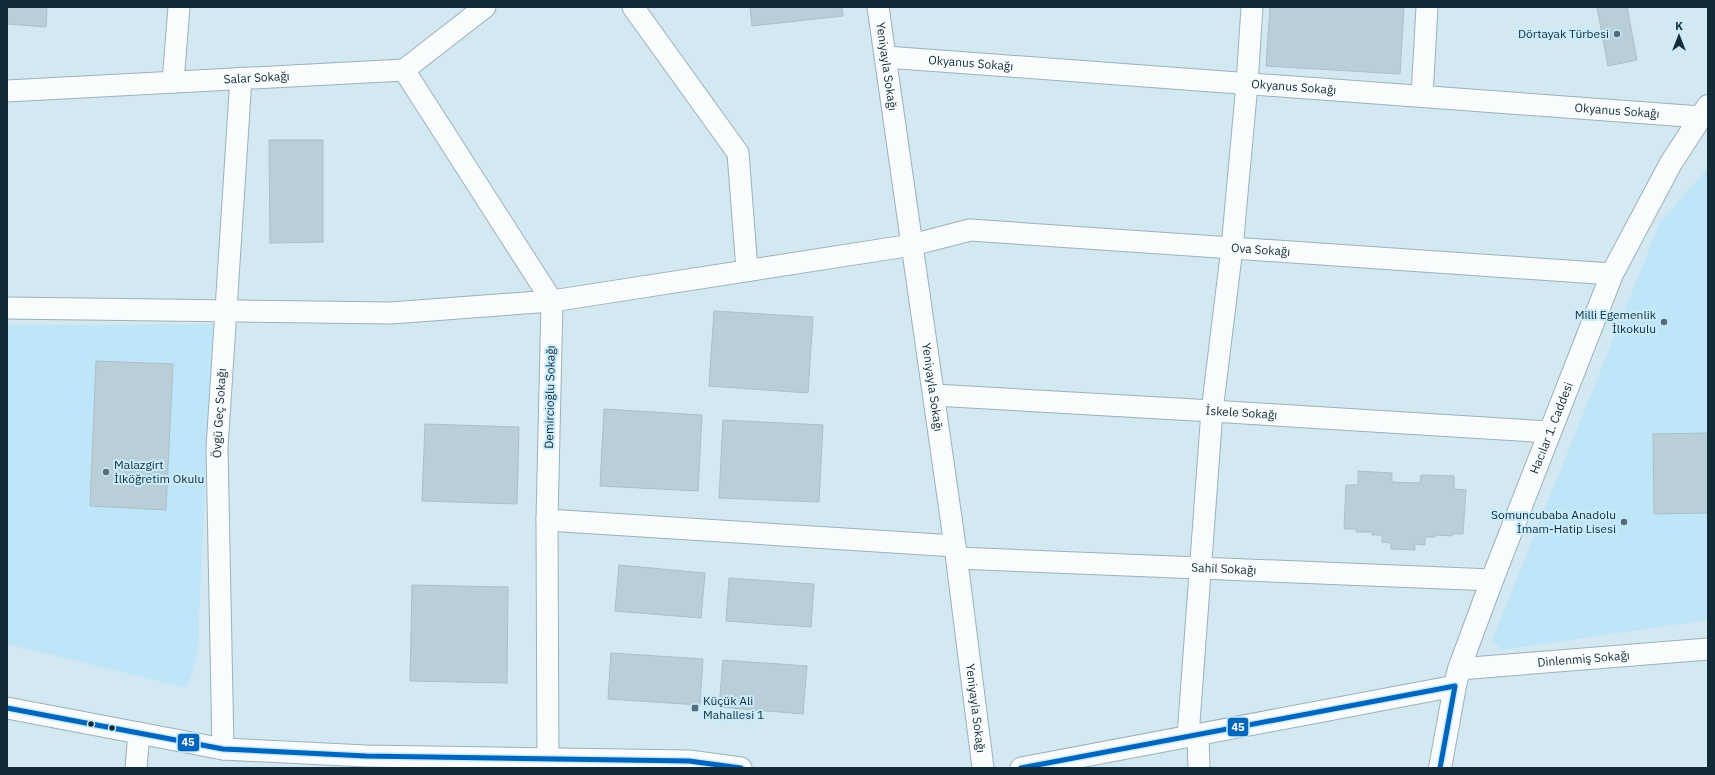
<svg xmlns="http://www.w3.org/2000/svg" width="1715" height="775" font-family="'IBM Plex Sans',sans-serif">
	<rect width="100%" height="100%" fill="#d4e8f1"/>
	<!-- built -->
	<path fill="#bfe6f8" d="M1708,168V620L1501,650L1492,640L1660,222Z
		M213,324L199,619V638L197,658L187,688L7,644V325Z"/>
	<!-- building -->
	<path fill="#b9ced7" stroke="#abbfc9" d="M7,7H47L46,27L7,24Z
		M750,7H842L843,16L752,26Z
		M1270,7H1404L1400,74L1266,66Z
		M1597,7H1627L1637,60L1608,66Z
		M269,140H323V242L270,243Z
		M714,311L813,317L808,393L709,386Z
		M96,361L173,364L166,510L90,506Z
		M604,409L702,415L698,491L600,486Z
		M723,420L823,425L819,502L719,498Z
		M425,424L519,427L517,504L422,501Z
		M1708,433V513L1654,514L1653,434Z
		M1358,471L1392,473V482L1420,483L1421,475L1454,476V489L1466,490L1463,534H1452V536L1435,535V537H1425V545L1415,544V550L1391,549V543L1382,542V535H1372V532H1356V529H1344L1346,485H1358Z
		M619,565L705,573L701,618L615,611Z
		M729,578L814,584L811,627L726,621Z
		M412,585L508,587L507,683L410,681Z
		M611,653L703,659L700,705L608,699Z
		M723,660L807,666L803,714L719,707Z"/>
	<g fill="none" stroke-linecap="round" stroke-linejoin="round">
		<!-- minor casing -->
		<g stroke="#9cb1ba" stroke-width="23">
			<g id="minor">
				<path d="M633,7L738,153L747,270"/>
				<path id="s1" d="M878,7L955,546L983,768"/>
				<path id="s2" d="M886,57L1701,117"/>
				<path d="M404,70L552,301L547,520L548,768"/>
				<path d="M173,82L179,7"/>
				<path id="s3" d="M7,91L404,70L485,7"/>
				<path d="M1422,96L1427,7"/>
				<path id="s4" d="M7,308L391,313L552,301L912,245L970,230L1612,274"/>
				<path id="s5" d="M934,395L1212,411L1549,432"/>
				<path d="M547,520L955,546"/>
				<path id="s6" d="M957,558L1492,580"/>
				<path id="s7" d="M1459,669L1708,649"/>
				<path d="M7,708L223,749L366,756L689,761L741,768"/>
				<path d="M1198,734L1199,768"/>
				<path d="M1188,736L1212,411L1232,248L1247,84L1252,7"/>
				<path id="s8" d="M223,749L217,448L241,78"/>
				<path d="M136,768L139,733"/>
				<path d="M1021,768L1455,686"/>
			</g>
		</g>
		<!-- tertiary casing -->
		<g stroke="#9cb1ba" stroke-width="24">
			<g id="tertiary">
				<path id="s9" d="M1440,768L1455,686L1459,669L1492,580L1612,274L1671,163L1708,106"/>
			</g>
		</g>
		<!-- minor -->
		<use href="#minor" stroke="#f9fcfd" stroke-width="21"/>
		<!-- tertiary -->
		<use href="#tertiary" stroke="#f9fcfd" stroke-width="22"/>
		<!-- bus-1 casing -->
		<g stroke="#c8ecfd" stroke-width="8">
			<path id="bus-1" d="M7,708L223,749L366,756L689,761L741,768
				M1021,768L1455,686
				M1440,768L1455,686"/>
		</g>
		<!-- bus-1 -->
		<use href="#bus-1" stroke="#0065bd" stroke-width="5"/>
	</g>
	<!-- markers -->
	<g fill="#566d77" stroke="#c8ecfd" stroke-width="1.5">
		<circle cx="1617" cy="34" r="4"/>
		<circle cx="1664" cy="322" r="4"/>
		<circle cx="106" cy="472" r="4"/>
		<circle cx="1624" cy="522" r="4"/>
		<rect x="691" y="704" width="8" height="8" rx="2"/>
	</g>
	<g fill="#122b36" stroke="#c8ecfd" stroke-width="1.5">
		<circle cx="91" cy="724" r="3.5"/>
		<circle cx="112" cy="728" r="3.5"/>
	</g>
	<g text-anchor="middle" stroke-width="4" stroke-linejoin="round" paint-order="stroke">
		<!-- poi labels -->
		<g font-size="12" fill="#122b36" stroke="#c8ecfd" text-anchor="end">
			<text x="1609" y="38">Dörtayak Türbesi</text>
			<text x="1656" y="319">Milli Egemenlik<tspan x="1656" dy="14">İlkokulu</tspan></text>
			<text x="114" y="469" text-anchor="start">Malazgirt<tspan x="114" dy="14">İlköğretim Okulu</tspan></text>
			<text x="1616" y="519">Somuncubaba Anadolu<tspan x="1616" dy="14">İmam-Hatip Lisesi</tspan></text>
			<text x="703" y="705" text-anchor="start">Küçük Ali<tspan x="703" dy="14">Mahallesi 1</tspan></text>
		</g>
		<!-- street labels -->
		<g font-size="12" fill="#122b36" stroke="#c8ecfd">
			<text dy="4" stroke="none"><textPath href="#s2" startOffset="85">Okyanus Sokağı</textPath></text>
			<text dy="4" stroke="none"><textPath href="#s1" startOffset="60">Yeniyayla Sokağı</textPath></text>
			<text dy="4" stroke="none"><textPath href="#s3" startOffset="250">Salar Sokağı</textPath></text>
			<text dy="4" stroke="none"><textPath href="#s2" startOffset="409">Okyanus Sokağı</textPath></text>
			<text dy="4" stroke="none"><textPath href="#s2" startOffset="733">Okyanus Sokağı</textPath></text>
			<text dy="4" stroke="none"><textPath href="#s4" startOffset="1261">Ova Sokağı</textPath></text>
			<text dy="4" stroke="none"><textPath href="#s1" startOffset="384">Yeniyayla Sokağı</textPath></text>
			<text transform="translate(550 397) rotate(-89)" y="4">Demircioğlu Sokağı</text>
			<text dy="4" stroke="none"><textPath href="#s8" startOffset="336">Övgü Geç Sokağı</textPath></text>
			<text dy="4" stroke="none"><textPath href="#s5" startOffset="308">İskele Sokağı</textPath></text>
			<text dy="4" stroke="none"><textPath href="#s9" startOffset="359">Hacılar 1. Caddesi</textPath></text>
			<text dy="4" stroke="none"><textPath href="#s6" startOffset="267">Sahil Sokağı</textPath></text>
			<text dy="4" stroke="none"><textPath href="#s7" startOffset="125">Dinlenmiş Sokağı</textPath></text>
			<text dy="4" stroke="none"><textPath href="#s1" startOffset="708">Yeniyayla Sokağı</textPath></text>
		</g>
	</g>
	<g stroke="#c8ecfd" stroke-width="1.5">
		<rect x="1227" y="717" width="22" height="20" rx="4" fill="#0065bd"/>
		<rect x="177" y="733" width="23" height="19" rx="4" fill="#0065bd"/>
	</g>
	<g font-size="11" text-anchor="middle" font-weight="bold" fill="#fff">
		<text x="1238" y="731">45</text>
		<text x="188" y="746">45</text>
	</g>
	<!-- border -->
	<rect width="1715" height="775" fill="none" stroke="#122b36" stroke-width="16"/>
	<!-- north arrow -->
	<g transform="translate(1679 36)" stroke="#c8ecfd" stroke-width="3" paint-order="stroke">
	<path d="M0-3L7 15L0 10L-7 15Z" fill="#122b36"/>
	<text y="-6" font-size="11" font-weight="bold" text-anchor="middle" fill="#122b36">K</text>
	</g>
</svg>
